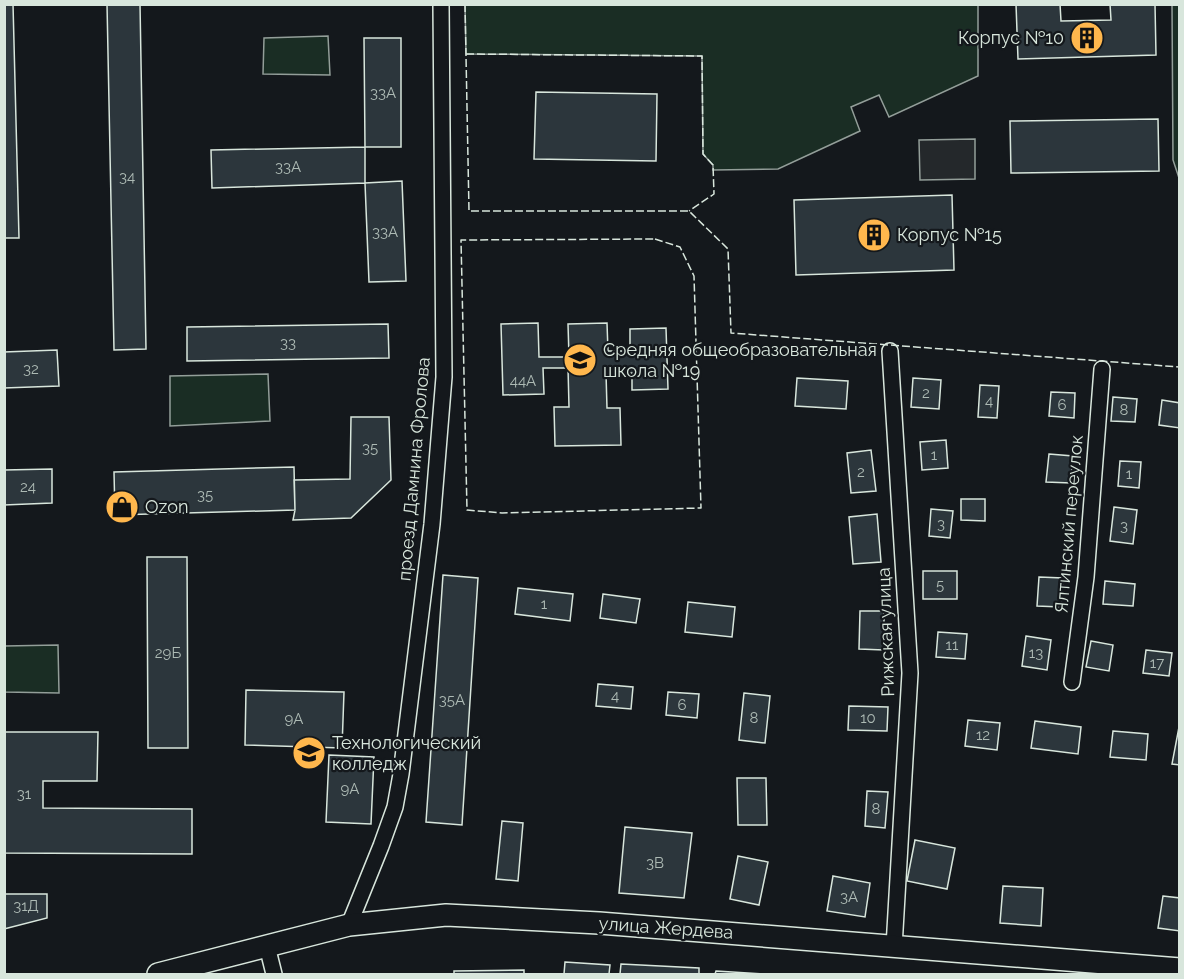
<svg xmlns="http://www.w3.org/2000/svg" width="1184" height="979" font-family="Raleway,sans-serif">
	<rect width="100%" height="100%" fill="#14181c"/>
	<!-- green -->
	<path fill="#1a2d24" stroke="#939e99" stroke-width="1.5" d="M465,5H978V76L889,117L879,95L851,107L860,131L778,169L713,170V165L703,154L702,56L466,54Z
		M1172,5H1180L1179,178L1173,160Z
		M328,36L330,75L263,74L264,38Z
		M268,374L270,421L170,426V376Z
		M58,645L59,693L5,692V646Z"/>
	<!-- parking -->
	<path fill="#24282b" stroke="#939e99" stroke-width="1.5" d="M975,139V179L920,180L919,140Z"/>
	<!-- building -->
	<path fill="#2c363c" stroke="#d8e6dc" stroke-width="1.5" d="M4,4H13L19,238H4Z
		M107,4H140L146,349L114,350Z
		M1016,4H1060L1061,21L1111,20L1110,4H1155L1156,55L1018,59Z
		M364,38H401V147H365Z
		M536,92L657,94L656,161L534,159Z
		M1158,119L1159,171L1011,173L1010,121Z
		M365,147V183L212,188L211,150Z
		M402,181L406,281L369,282L365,183Z
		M952,195L954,270L796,275L794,200Z
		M538,323L539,357H569L568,324L607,323L608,351H630V329L666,328L668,389L632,390V373H606L607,408H620L621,445L555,446L554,407H569L568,368H543L544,394L503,395L501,324Z
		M388,324L389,358L187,361V327Z
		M57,350L59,386L4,388V352Z
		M797,378L848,381L846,409L795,406Z
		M913,378L941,380L939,409L911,407Z
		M980,385L999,386L997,418L978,417Z
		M1051,392L1075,393L1074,418L1049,416Z
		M1113,397L1137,399L1135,422L1111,421Z
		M1162,400L1180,403V428L1159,425Z
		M351,417H389L391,480L351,518L293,520L295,510L294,480L350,479Z
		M946,440L948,468L922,470L920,442Z
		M871,450L876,491L851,493L847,453Z
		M1049,454L1073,456L1071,483L1046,482Z
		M1120,461L1141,462L1139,488L1118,486Z
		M294,467L295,510L115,515L114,472Z
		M52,469V503L4,505V470Z
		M961,499H985V521L961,520Z
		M1114,507L1137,510L1133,544L1110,541Z
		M931,509L953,511L950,538L929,536Z
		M877,514L881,562L853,564L849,517Z
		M147,557H187L188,748H148Z
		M923,571H957V599H923Z
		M443,575L478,578L462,825L426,822Z
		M1039,577L1063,578L1061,607L1037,606Z
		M1105,581L1135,584L1133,606L1103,604Z
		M518,588L573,594L570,621L515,614Z
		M603,594L640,599L636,623L600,618Z
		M688,602L735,607L732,637L685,632Z
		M860,611H884V650L859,649Z
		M938,632L967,634L965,659L936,657Z
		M1026,636L1051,640L1047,670L1022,666Z
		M1091,641L1113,645L1109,671L1086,667Z
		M1146,650L1172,653L1169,676L1143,673Z
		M598,684L633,687L631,709L596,706Z
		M246,690L344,692L342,748L245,745Z
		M668,692L699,694L697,718L666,715Z
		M744,693L770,696L765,743L739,740Z
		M849,706L888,707L887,731L848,730Z
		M968,720L1000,723L997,750L965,746Z
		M1035,721L1081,727L1078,754L1031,748Z
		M1179,727H1180V765L1172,764Z
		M1113,731L1148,734L1146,760L1110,757Z
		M4,732H98L97,781H43V808L192,809V854L4,853Z
		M329,755L374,757L371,824L326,822Z
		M737,778H766L767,825H738Z
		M867,791L888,792L885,828L865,826Z
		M502,821L523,823L518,881L496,879Z
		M625,827L692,833L684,898L619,893Z
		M915,840L955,848L947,889L907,881Z
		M738,856L768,862L759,905L730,899Z
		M833,876L870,883L865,917L827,911Z
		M1003,886L1043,888L1041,926L1000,923Z
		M4,894H47V918L4,929Z
		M1163,896L1180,898V931L1158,928Z
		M565,962L610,965L609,974H564Z
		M621,964L699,968V974H620Z
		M524,970V974H454V971Z
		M716,971L766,974H715Z"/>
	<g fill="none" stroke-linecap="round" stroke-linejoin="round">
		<!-- minor casing -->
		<g stroke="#d8e6dc" stroke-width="18">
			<path id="minor" d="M890,351L910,673L894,947
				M1072,682L1086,577L1102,369
				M349,925L381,846L395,807L401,774L432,524L444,377L441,4
				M267,946L274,974"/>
		</g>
		<!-- secondary casing -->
		<g stroke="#d8e6dc" stroke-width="24">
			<path id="secondary" d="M158,974L349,925L446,915L599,923L1180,969"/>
		</g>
		<!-- minor -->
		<use href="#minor" stroke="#14181c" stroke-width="15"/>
		<!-- secondary -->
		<use href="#secondary" stroke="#14181c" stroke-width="21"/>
		<!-- fence -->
		<path stroke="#d8e6dc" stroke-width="1.5" stroke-dasharray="8 3" stroke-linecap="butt" d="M465,4L469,211H689L728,249L731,333L1180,367
			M466,54L702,56L703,154L713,165L714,194L689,211
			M655,239L680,247L694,276L701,508L502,513L467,510L461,240Z"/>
	</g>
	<!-- icons -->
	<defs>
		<g id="building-disc" transform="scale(1.725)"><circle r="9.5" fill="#ffb74d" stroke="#14181c"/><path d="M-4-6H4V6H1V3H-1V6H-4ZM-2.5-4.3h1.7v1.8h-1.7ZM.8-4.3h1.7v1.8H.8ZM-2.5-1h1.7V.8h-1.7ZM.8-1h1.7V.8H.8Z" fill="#111"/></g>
		<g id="school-disc" transform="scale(1.725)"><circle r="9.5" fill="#ffb74d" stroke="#14181c"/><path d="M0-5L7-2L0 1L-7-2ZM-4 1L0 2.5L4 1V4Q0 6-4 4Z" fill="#111"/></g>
		<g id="shop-disc" transform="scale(1.725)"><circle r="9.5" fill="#ffb74d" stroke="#14181c"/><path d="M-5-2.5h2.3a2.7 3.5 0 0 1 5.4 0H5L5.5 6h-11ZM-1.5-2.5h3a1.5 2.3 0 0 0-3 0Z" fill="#111"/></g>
		<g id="university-disc" transform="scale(1.725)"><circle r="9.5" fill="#ffb74d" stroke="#14181c"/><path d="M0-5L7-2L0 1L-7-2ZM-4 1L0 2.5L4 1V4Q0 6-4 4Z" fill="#111"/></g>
	</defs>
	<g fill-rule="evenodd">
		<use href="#building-disc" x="1087" y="38"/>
		<use href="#building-disc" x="874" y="235"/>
		<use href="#school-disc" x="580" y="360"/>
		<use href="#shop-disc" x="122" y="507"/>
		<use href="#university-disc" x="309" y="753"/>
	</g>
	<g text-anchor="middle" stroke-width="4.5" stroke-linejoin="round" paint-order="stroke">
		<!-- number labels -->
		<g font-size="15" fill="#adbab4">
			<text x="383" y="98">33А</text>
			<text x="288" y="172">33А</text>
			<text x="127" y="182">34</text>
			<text x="385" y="237">33А</text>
			<text x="288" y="348">33</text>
			<text x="31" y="374">32</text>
			<text x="523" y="386">44А</text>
			<text x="926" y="398">2</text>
			<text x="989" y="406">4</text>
			<text x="1062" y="410">6</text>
			<text x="1124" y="415">8</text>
			<text x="370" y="453">35</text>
			<text x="934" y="460">1</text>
			<text x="861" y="477">2</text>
			<text x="1129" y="479">1</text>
			<text x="28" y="492">24</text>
			<text x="205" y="500">35</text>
			<text x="941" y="529">3</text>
			<text x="1124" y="531">3</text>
			<text x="940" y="590">5</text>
			<text x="544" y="609">1</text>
			<text x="952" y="650">11</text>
			<text x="168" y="658">29Б</text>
			<text x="1036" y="658">13</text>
			<text x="1157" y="668">17</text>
			<text x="615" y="701">4</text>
			<text x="452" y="705">35А</text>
			<text x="682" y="710">6</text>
			<text x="754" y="723">8</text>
			<text x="868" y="723">10</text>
			<text x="294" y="724">9А</text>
			<text x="983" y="740">12</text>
			<text x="350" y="794">9А</text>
			<text x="24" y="799">31</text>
			<text x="876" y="814">8</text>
			<text x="655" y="868">3В</text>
			<text x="849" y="902">3А</text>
			<text x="26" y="911">31Д</text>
		</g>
		<!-- poi labels -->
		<g font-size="18" fill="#d8e6dc" stroke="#14181c" text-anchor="start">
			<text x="1064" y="44" text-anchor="end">Корпус №10</text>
			<text x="897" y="241">Корпус №15</text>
			<text x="603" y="356">Средняя общеобразовательная<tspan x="603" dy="21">школа №19</tspan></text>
			<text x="145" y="513">Ozon</text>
			<text x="332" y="749">Технологический<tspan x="332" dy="21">колледж</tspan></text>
		</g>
		<!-- street labels -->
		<g font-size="18" fill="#d8e6dc" stroke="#14181c">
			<text transform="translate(414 469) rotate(-85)" y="6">проезд Дамнина Фролова</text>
			<text transform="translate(1069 524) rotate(-85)" y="6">Ялтинский переулок</text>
			<text transform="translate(886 632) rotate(-92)" y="6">Рижская улица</text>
			<text transform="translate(666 928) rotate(4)" y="6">улица Жердева</text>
		</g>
	</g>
	<!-- border -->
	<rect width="1184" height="979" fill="none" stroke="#d8e6dc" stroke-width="12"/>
</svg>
